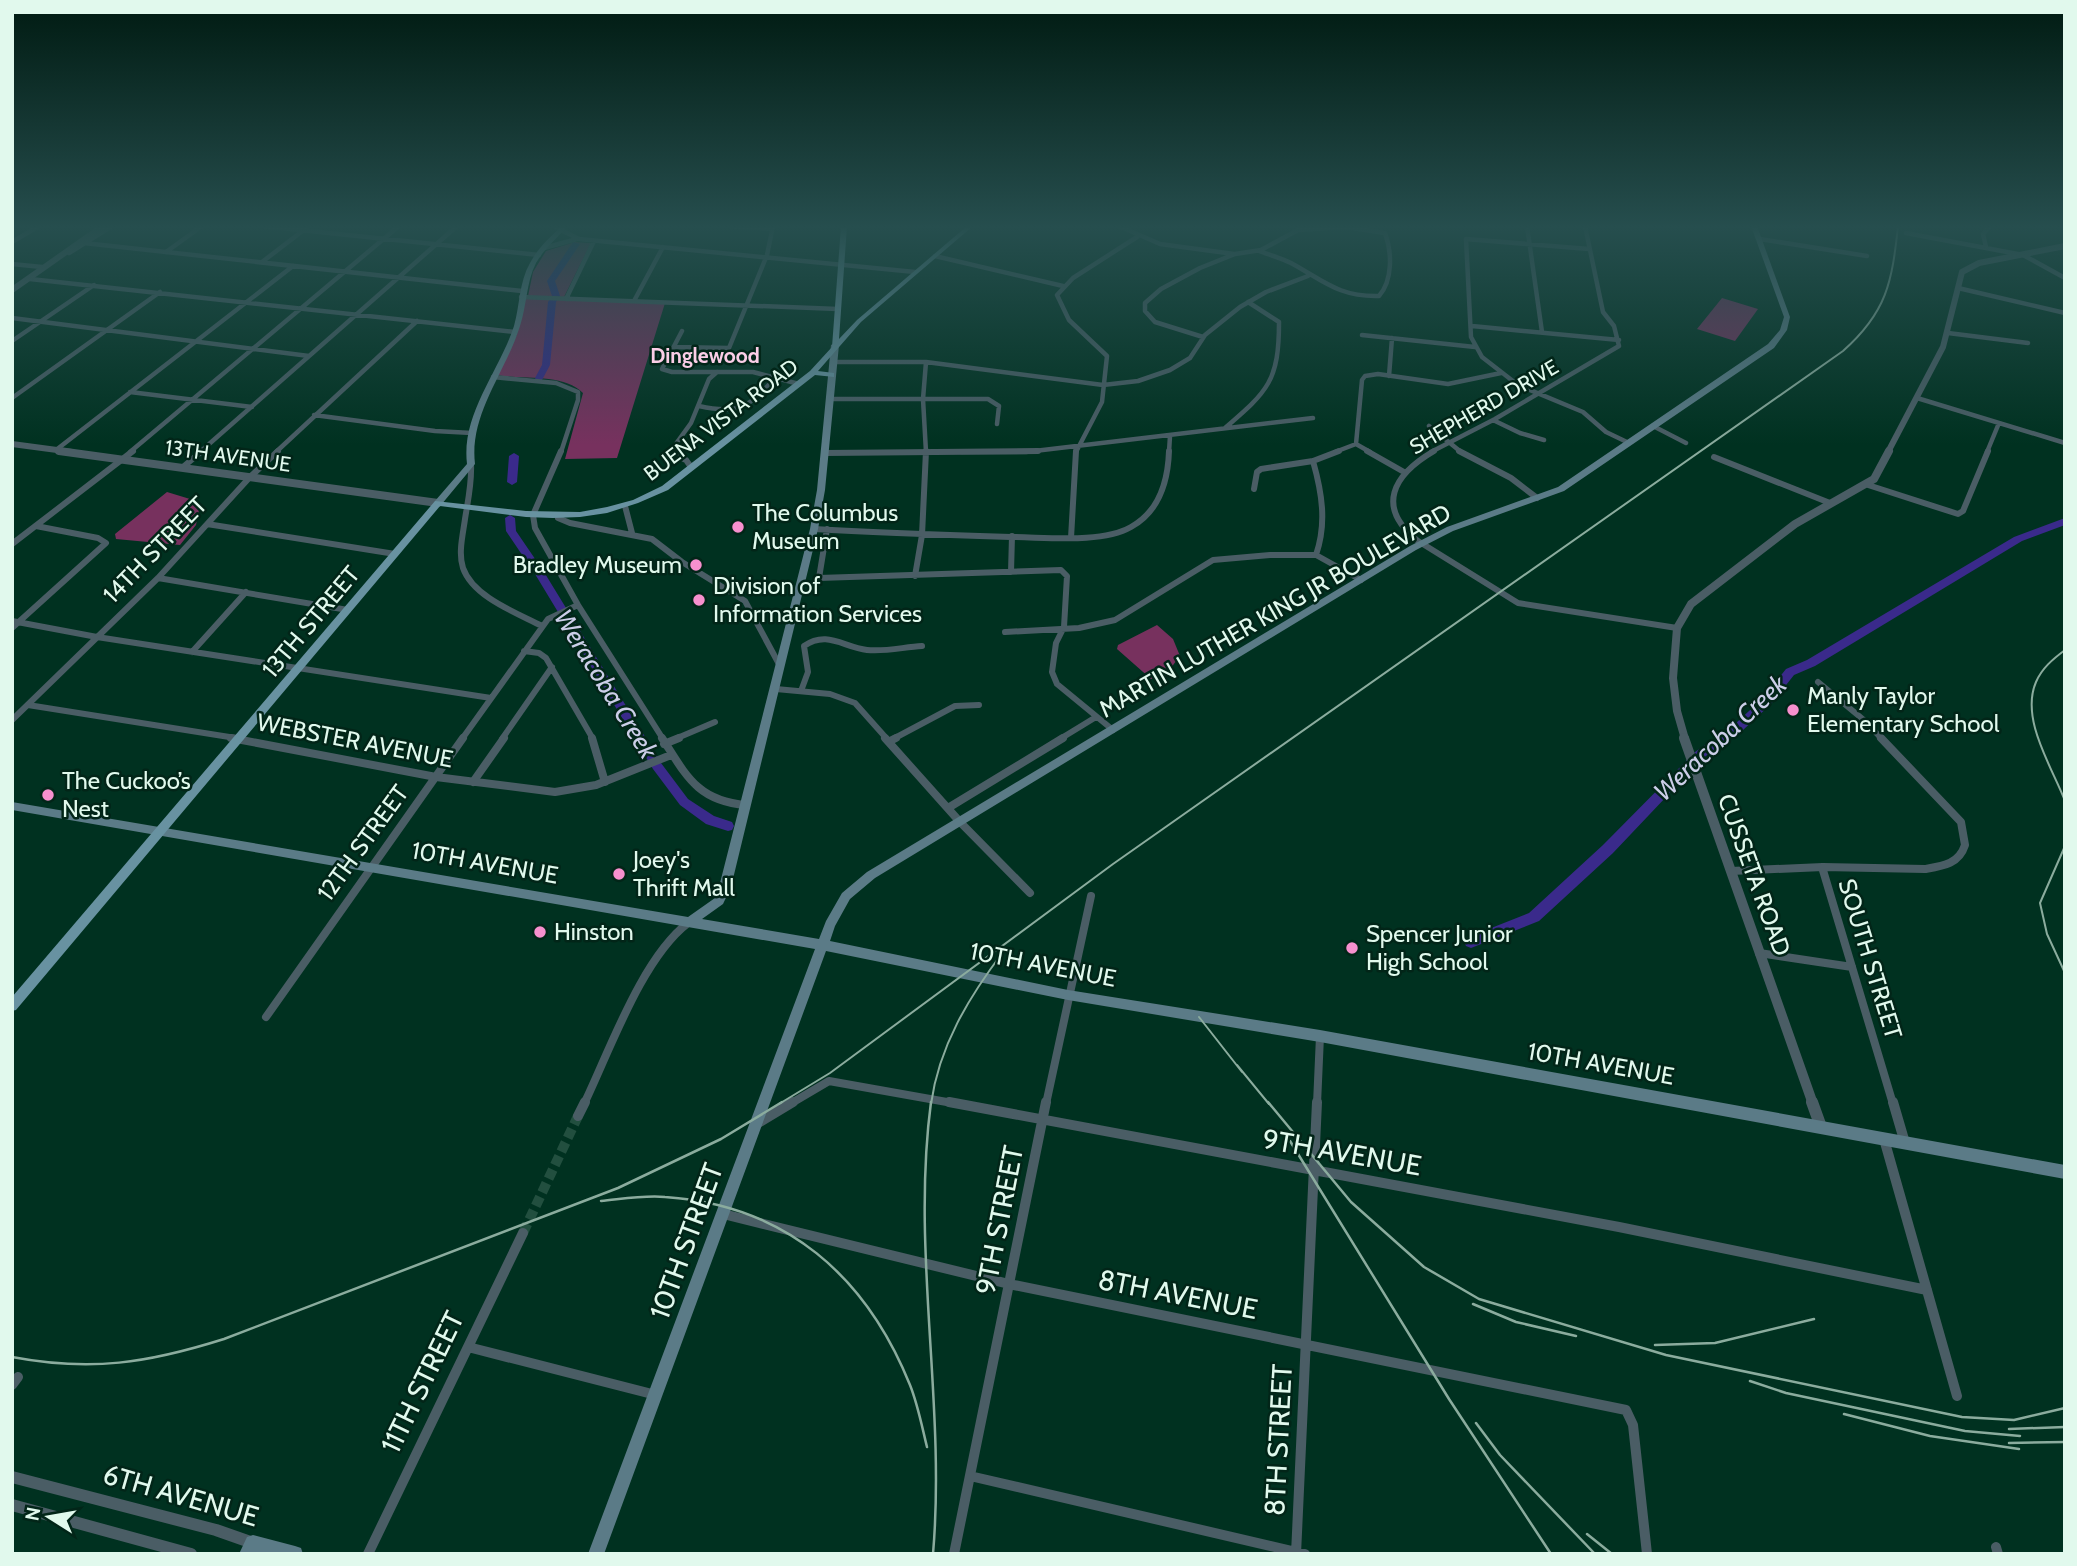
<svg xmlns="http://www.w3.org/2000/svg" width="2077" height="1566" font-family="Cabin,sans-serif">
	<rect width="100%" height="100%" fill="#003120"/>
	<!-- green -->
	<path fill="#77315e" d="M575,242L591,243L564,297L528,296L533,272L546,251Z
		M524,298L665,303L617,458L565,459L583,393C564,373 523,380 497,375L517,334Z
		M1722,298L1758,309L1735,341L1697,329Z
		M167,492L190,499L199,510L196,525L180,545L116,539L115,534Z
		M1157,625L1173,639L1180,656L1170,669L1151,679L1117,649L1118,645Z"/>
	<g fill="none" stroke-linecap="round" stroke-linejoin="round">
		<!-- river -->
		<path fill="#3a2a8b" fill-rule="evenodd" d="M573,242L580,244L555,281L560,296L556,302L550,365L542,380H536L535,378L542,365L548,302L552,296L547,281Z
			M514,453L519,456L517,482L512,485L507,482L509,456Z
			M510,515L515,518L516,531L544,572L661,763L688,799L714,816L732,822L734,826L732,830L728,831L706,824L680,805L653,769L535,574L506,531L505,518Z
			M2065,518V525L2022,541L1815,666L1794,675L1771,704L1743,730L1703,758L1613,853L1539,921L1471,948L1466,946L1464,942L1466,938L1529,913L1603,845L1695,752L1735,724L1763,698L1786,669L1807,660L2014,537Z"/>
		<!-- minor-tunnel -->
		<path stroke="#224f3f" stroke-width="10" stroke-dasharray="10 5" stroke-linecap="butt" d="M523,1233L578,1116"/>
		<!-- minor-far3 -->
		<path stroke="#4a5d65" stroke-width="4.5" d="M262,226L539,255
			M553,226L579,239L915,272
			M728,226L772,229
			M1119,226L1160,244L1234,254
			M1527,226L1542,332
			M1906,233L2023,255L2065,278
			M1760,239L1867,256
			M12,242L39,226
			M84,243L522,291
			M1986,247L1983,234L1990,226
			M544,248L577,239
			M1589,249L1466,239L1471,337L1482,357L1518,385L1583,412L1606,432L1629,443
			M166,252L202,226
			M69,253L112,226
			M935,256L1063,286
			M262,262L309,226
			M12,264L42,267
			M30,279L515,332
			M1958,288L2065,313
			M521,297L838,309
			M566,299L594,241
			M634,301L663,247
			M12,318L309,356
			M1472,326L1619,340
			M682,331L662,369L672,372H753L799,384
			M1948,333L2028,343
			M1362,335L1475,347
			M1203,337L1155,322L1145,311V303L1161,289L1200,268L1235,254L1261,250L1298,230L1345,227L1385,233C1392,252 1393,280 1379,296C1339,297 1324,281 1291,263C1281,258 1270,255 1259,251
			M12,341L94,285
			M675,347L729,348L767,255L773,226
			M832,362H926L1103,385L1138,381L1170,370L1190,358L1205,335L1240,307L1266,292L1308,276
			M1389,376L1392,338
			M493,377L556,383L578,392V400L561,452
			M130,392L252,407
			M12,398L160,292
			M1917,398L2065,443
			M830,399H988L999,406L997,424
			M699,406C739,415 749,407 775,378
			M314,415L435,431L472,433
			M1493,420L1520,433L1544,440
			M1429,426L1461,452
			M1653,426L1686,443
			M1225,428C1268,391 1279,381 1279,322L1248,302
			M56,450L293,266
			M130,452L399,226
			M200,452L457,226
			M276,452L417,321
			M670,452L691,423L709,379L717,372
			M926,452L923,399L926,362
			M961,452H1026L1313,418
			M1076,452L1102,402L1107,356L1069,320L1057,295L1073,278L1137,237
			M1169,452L1170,436
			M1335,452L1356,444
			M1370,452L1356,444L1362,380L1365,376L1378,374L1448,384L1501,373
			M1431,452L1495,419L1619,346L1614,326L1603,312L1585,226
			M1987,452L1999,423"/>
		<!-- minor-far2 -->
		<path stroke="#4a5d65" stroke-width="6" d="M561,451L533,515L535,528L578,605L663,739
			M672,451L670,453L686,460L691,467
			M1367,451L1404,472
			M1434,451C1393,475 1375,507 1418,541L1518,603L1677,628
			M1459,451L1511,478L1537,498
			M825,453L1038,451
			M1714,457L1830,503
			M1313,461C1322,493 1327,523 1316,555
			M471,464C472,483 468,500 465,519C463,534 458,553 463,568C473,597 517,613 542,626
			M183,467L202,451
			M1868,485L1958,514L1963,511L1988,451
			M1254,489L1257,472L1261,469L1313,461L1339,451
			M625,506L632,533
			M558,518L570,523L652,539L682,562L745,601L780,666
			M207,524L395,554
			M814,529C880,533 945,535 1011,537C1045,537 1101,544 1131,527C1160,511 1168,481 1169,451
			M827,529L819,578L1061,570L1067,576L1064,627L1056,643L1052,672L1057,684L1113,730
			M1071,538L1076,451
			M12,544L133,451
			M1011,572L1012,536
			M915,576L922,535L926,451
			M158,578L348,610
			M12,621L97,637L491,698
			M12,628L106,543L98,538L36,526
			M1005,632L1079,628L1115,620L1213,560L1270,555H1316L1361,580
			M524,651L539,653L546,658L593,739
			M192,652L246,592
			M1818,682L1865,721L1882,739
			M776,689L830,694L855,703L887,739
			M801,691L808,672L804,646C827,630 843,647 867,650C885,652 904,647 922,646
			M28,705L242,739
			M12,720L158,578L250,477L278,451
			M462,739L548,619L578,605
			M502,739L552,667
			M675,739L715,722
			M893,739L955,706L979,705
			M1060,739L1096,717"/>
		<!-- minor-far1 -->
		<path stroke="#4a5d65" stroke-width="8" d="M231,738L436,777L555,792L596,785L671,755
			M592,738L605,782
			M662,738C686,775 697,801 746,805
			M885,738L960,822L1030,893
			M890,741L896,738
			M664,744L679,738
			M473,782L504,738
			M948,808L1063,738
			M1822,867L1893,1104
			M1731,871L1823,867L1925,869C1943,866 1959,864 1965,845L1961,822L1881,738
			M1759,953L1852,967
			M266,1017L463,738
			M584,1104C610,1050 642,958 688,923
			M790,1104L829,1081L958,1104
			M1046,1104L1091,896
			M1317,1104L1320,1036"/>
		<!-- minor -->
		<path stroke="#4a5d65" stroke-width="10" d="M949,1102L1619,1227L1927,1290
			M1893,1102L1905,1143
			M578,1116L585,1102
			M758,1123L793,1102
			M1884,1139L1957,1396
			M723,1214L1009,1284L1626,1410L1633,1425L1647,1554
			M468,1347L656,1395
			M12,1385L18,1377
			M970,1476L1305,1554
			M1996,1547L1998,1554
			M368,1554L523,1233
			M954,1554L1046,1102
			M1296,1554L1317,1102"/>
		<!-- tertiary-far3 -->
		<path stroke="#4a5d65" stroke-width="6" d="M12,290L103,226
			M12,444L72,452
			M1888,452L1943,347L1962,272L1979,263L2065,246"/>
		<!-- tertiary-far2 -->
		<path stroke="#4a5d65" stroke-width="8" d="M59,451L438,503
			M1685,739L1677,711L1673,678L1677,628L1691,604L1795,524L1874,479L1889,451"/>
		<!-- tertiary-far1 -->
		<path stroke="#4a5d65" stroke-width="10" d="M1684,738L1813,1104"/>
		<!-- tertiary -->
		<path stroke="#4a5d65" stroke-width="12" d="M1812,1102L1821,1127
			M12,1477L216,1530L253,1543
			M12,1505L191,1554"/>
		<!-- secondary -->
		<path fill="#5b7b87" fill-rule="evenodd" d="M562,226H568C557,238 544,249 536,263C526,283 527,305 520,326C506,372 469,414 475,464L441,505H435V501L467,464C461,414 499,372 514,326C520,305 519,282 530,263C538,248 550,237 562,226Z
			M1751,226H1757L1790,317L1787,330L1774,348L1564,491L1453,531L1416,550L875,878L850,899L835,926L830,941L1068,990L1320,1030L2065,1165V1179L1320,1042L1068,1000L826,951L604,1554H588L815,949L12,810V802L688,917L715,898L719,887L810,529L817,490L831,345L835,343L839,345L825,490L818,529L731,887L723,904L702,919L819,939L826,921L842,893L867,872L1410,546L1447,527L1558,487L1768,344L1780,330L1784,317Z
			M253,1535L295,1546L301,1548L303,1554H263L257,1552L256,1554H239L247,1537Z"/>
		<!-- primary -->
		<path fill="#6892a1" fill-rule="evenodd" d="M841,226H847L839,339L857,320L967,226H973L861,322L818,371L834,373V377L815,375L668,490L638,503L607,513L580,517L553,518L526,517L440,506L16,1010L12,1011V997L435,501L526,511L580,512L607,507L633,500L662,486L810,371L832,347Z"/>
		<!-- rail-far1 -->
		<path stroke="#8bac9e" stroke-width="2" d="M2065,650C2053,659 2042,668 2036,682C2020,719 2052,767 2065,801
			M2065,846L2040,903L2047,934L2065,973
			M1199,1017L1242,1072
			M1237,1065L1269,1104
			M779,1104L830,1073L1113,864L1843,351C1887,312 1892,282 1898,226
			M931,1104C939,1046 969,997 1003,952"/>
		<!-- rail -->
		<path stroke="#8bac9e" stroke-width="2.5" d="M931,1102C911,1252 946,1404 933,1554
			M1268,1102L1351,1202L1424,1267L1479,1299L1666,1355L1962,1417L2014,1420L2065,1408
			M1290,1141L1449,1399L1551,1554
			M601,1201C622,1199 644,1195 665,1197C786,1205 866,1276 910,1385C918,1405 922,1427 927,1447
			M1473,1304L1516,1322L1576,1336
			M1655,1345L1715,1343L1814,1319
			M12,1357C91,1372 148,1363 224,1339L618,1188L721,1139L782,1102
			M1750,1381L1786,1393L1965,1431L2020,1436
			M1844,1414L1930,1436L2019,1449
			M1476,1423L1500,1455L1595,1554
			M2009,1429L2065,1427
			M2009,1443L2065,1442
			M1587,1534L1612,1554"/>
	</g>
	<!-- sky -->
	<linearGradient id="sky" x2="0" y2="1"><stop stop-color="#001b12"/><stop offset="0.51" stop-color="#264e4e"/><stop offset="1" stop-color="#264e4e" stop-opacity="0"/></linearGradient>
	<rect width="2077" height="445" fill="url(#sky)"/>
	<!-- markers -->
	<g fill="#f790ce" stroke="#022518" stroke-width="2.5">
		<circle cx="738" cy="527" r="7"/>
		<circle cx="696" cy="565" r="7"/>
		<circle cx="699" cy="600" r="7"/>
		<circle cx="1793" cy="710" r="7"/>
		<circle cx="48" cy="795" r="7"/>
		<circle cx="619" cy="874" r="7"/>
		<circle cx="540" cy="932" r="7"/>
		<circle cx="1352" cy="948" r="7"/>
	</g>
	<g text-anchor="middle" stroke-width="5" stroke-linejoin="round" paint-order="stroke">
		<!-- far-neighbourhood labels -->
		<g font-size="21" font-weight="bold" fill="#fbcee7" stroke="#022518">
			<text x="705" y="363">Dinglewood</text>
		</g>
		<!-- far-street labels -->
		<g font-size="21" fill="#e1f9ed" stroke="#022518">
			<text transform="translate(1484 407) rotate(-30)" y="7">SHEPHERD DRIVE</text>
			<text transform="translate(721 420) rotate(-37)" y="7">BUENA VISTA ROAD</text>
			<text transform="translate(228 456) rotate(8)" y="7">13TH AVENUE</text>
		</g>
		<!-- poi labels -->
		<g font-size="24" fill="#e1f9ed" stroke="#022518" text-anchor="start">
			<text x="752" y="521">The Columbus<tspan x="752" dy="28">Museum</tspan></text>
			<text x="682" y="573" text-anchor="end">Bradley Museum</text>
			<text x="713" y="594">Division of<tspan x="713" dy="28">Information Services</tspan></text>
			<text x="1807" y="704">Manly Taylor<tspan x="1807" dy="28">Elementary School</tspan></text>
			<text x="62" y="789">The Cuckoo’s<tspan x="62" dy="28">Nest</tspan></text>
			<text x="633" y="868">Joey's<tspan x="633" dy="28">Thrift Mall</tspan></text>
			<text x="554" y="940">Hinston</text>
			<text x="1366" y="942">Spencer Junior<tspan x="1366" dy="28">High School</tspan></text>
		</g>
		<!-- street labels -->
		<g font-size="24" fill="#e1f9ed" stroke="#022518">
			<text transform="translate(155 550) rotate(-46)" y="8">14TH STREET</text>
			<text transform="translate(1275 611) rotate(-30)" y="8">MARTIN LUTHER KING JR BOULEVARD</text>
			<text transform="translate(311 622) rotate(-50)" y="8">13TH STREET</text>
			<text transform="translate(355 741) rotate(11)" y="8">WEBSTER AVENUE</text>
			<text transform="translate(363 843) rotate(-54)" y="8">12TH STREET</text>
			<text transform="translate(485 863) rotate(10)" y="8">10TH AVENUE</text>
			<text transform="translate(1754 875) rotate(70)" y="8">CUSSETA ROAD</text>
			<text transform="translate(1870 959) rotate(73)" y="8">SOUTH STREET</text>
			<text transform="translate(1043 965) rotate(11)" y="8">10TH AVENUE</text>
			<text transform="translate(1601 1064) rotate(10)" y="8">10TH AVENUE</text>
		</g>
		<!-- water labels -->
		<g font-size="26" font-style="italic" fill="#cccee8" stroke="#022518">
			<text transform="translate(606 684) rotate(58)" y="9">Weracoba Creek</text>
			<text transform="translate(1720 738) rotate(-43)" y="9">Weracoba Creek</text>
		</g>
		<!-- near-street labels -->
		<g font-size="28" fill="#e1f9ed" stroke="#022518">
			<text transform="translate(1342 1152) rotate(10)" y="10">9TH AVENUE</text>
			<text transform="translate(999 1220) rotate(-79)" y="10">9TH STREET</text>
			<text transform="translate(686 1241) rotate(-70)" y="10">10TH STREET</text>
			<text transform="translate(1178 1294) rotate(11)" y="10">8TH AVENUE</text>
			<text transform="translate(422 1382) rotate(-64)" y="10">11TH STREET</text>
			<text transform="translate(1278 1440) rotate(-87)" y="10">8TH STREET</text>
			<text transform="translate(181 1495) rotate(16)" y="10">6TH AVENUE</text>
		</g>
	</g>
	<!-- border -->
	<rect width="2077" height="1566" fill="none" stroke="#e1f9ed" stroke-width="28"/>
	<!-- north arrow -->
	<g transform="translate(49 1517) rotate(281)" stroke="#022518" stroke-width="5" paint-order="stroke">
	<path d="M0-5L12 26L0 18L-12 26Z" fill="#e1f9ed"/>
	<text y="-10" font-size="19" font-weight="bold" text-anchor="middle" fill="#e1f9ed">N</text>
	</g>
</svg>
